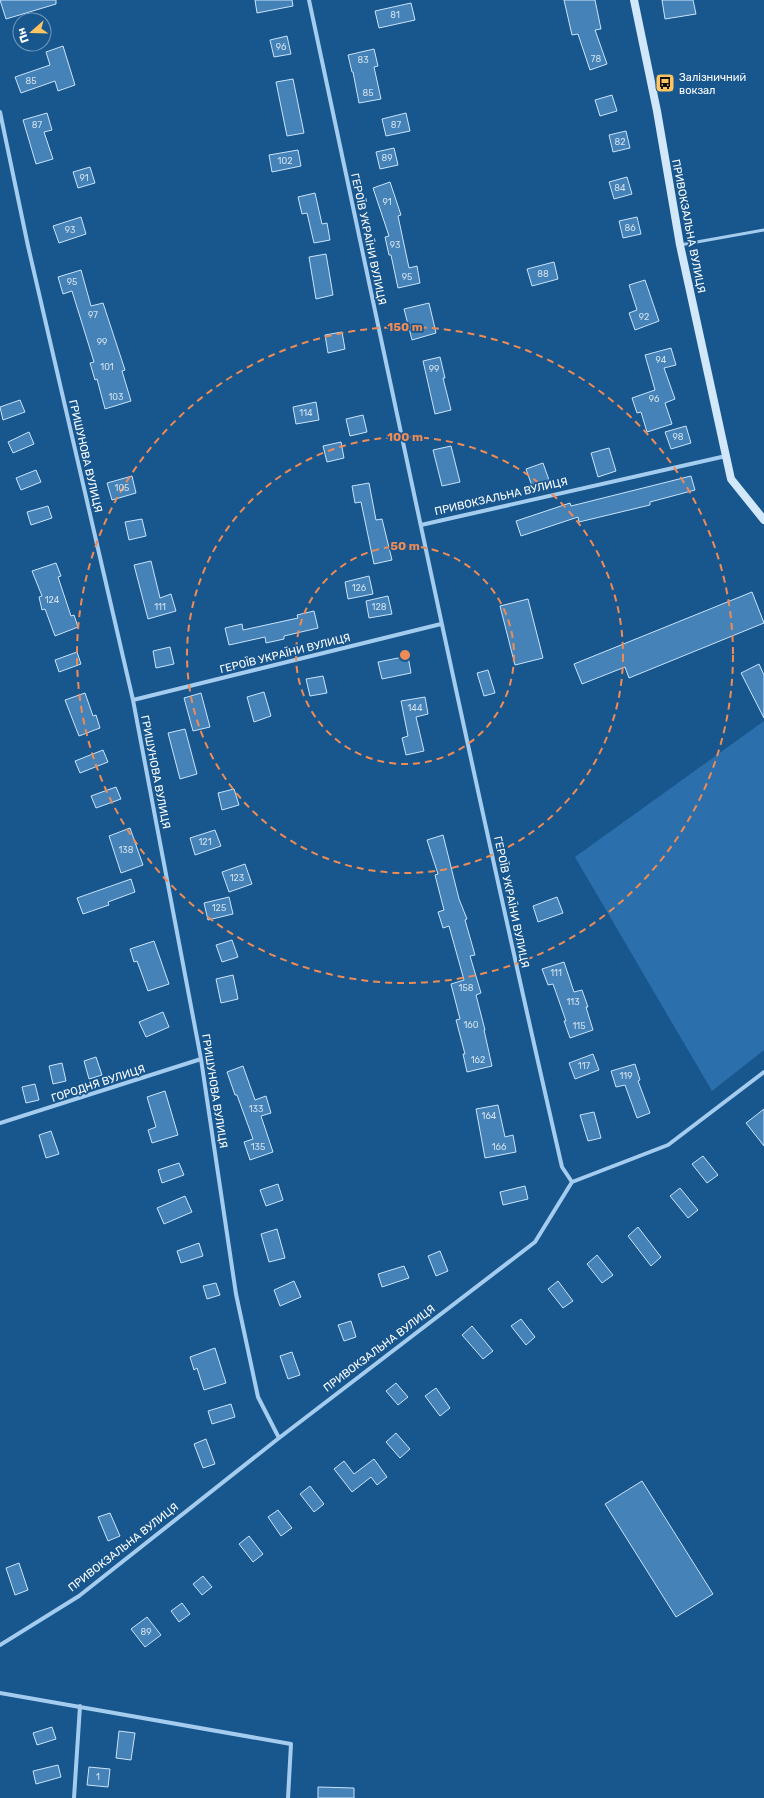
<svg xmlns="http://www.w3.org/2000/svg" width="764" height="1798" font-family="Rubik,sans-serif">
	<rect width="100%" height="100%" fill="#18568e"/>
	<!-- green -->
	<path fill="#2b70ac" d="M764,721V1050L712,1091L575,857Z"/>
	<!-- building -->
	<path fill="#4582b8" stroke="#cae4fb" d="M0,0H56V4L6,19Z
		M255,0H292L293,6L257,13Z
		M564,0H595L601,29L595,30L607,64L590,70L578,34L572,35Z
		M662,0H693L696,14L665,19Z
		M411,3L415,20L379,28L375,11Z
		M287,36L291,54L274,57L270,40Z
		M63,46L75,85L58,91L55,81L21,93L15,77L50,65L46,52Z
		M374,49L378,66L374,67L381,99L359,103L353,72H352L348,55Z
		M293,79L304,133L287,136L276,82Z
		M612,95L617,111L600,116L595,100Z
		M47,113L52,130L44,132L53,159L36,164L23,120Z
		M406,113L410,131L386,136L382,119Z
		M626,131L630,148L613,152L609,135Z
		M394,148L398,165L380,169L376,152Z
		M298,150L301,166L272,172L269,155Z
		M90,167L95,183L78,188L73,172Z
		M627,177L632,194L614,199L609,182Z
		M390,182L401,215L398,216L409,268L417,266L420,283L398,288L391,255H389L385,237L389,236L373,188Z
		M315,193L322,224L327,223L330,240L314,243L307,213L302,214L298,197Z
		M81,217L86,234L59,243L53,226Z
		M637,217L641,234L623,238L619,221Z
		M326,254L333,295L316,299L309,257Z
		M554,262L558,279L532,286L527,269Z
		M81,270L91,306L103,303L125,370L122,371L131,401L105,409L97,379L95,380L90,363L94,362L72,291L63,294L58,277Z
		M645,280L659,321L635,330L629,313L637,310L629,285Z
		M429,303L436,333L412,340L404,309Z
		M342,332L345,349L328,353L325,335Z
		M671,348L676,365L664,368L675,399L665,403L672,424L647,432L641,412L637,413L632,398L655,390L645,355Z
		M440,357L445,378H443L451,410L435,414L423,361Z
		M20,400L25,412L3,420L0,407Z
		M316,402L319,420L296,424L293,407Z
		M363,415L367,432L350,436L346,419Z
		M686,426L691,443L671,449L665,432Z
		M29,432L34,444L13,453L8,442Z
		M341,442L344,458L327,462L323,446Z
		M451,446L460,482L442,486L433,450Z
		M609,448L616,471L598,477L591,453Z
		M543,463L550,483L533,489L526,469Z
		M36,470L41,482L21,490L16,478Z
		M132,476L136,493L112,500L107,483Z
		M691,476L695,490L650,502V505L579,522L578,517L521,536L516,521L570,503L571,506Z
		M369,483L376,520L382,519L392,560L374,564L361,502L355,503L352,486Z
		M48,506L52,518L31,525L27,512Z
		M142,519L146,536L129,540L125,522Z
		M151,561L160,598L171,594L176,611L148,619L134,565Z
		M56,563L61,576L58,577L71,616L74,615L78,627L55,636L45,609L42,610L39,597L42,596L32,571Z
		M369,576L373,594L348,599L345,582Z
		M752,592L764,623L629,678L625,667L582,684L574,664Z
		M388,596L392,614L369,618L366,601Z
		M528,599L543,658L515,665L500,606Z
		M314,611L318,628L284,636V639L266,643L265,637L229,645L225,628L242,624L243,630L298,618L297,615Z
		M170,647L174,664L156,668L153,651Z
		M77,652L81,664L59,672L55,660Z
		M408,656L411,673L382,679L378,662Z
		M759,664L764,675V718L741,673Z
		M488,670L495,693L484,696L477,673Z
		M323,676L327,693L310,696L306,679Z
		M264,692L271,716L254,722L247,697Z
		M85,693L93,716L96,715L100,728L79,736L65,700Z
		M201,693L210,727L193,731L184,698Z
		M425,697L428,714L416,717L424,751L406,755L402,738L408,736L401,701Z
		M185,729L197,774L180,779L168,733Z
		M103,750L108,762L80,773L75,761Z
		M116,787L121,799L96,808L91,796Z
		M234,789L239,805L222,810L218,793Z
		M130,828L143,865L121,873L109,836Z
		M215,830L221,846L195,855L190,838Z
		M443,835L459,899L467,919L465,920L475,955L470,956L481,993L476,995L485,1030H484L492,1066L467,1072L463,1054H465L456,1020L460,1019L451,984L464,980L449,926L443,928L438,912L444,910L435,875L438,874L427,840Z
		M245,864L252,884L229,892L222,872Z
		M131,879L135,892L108,902L109,905L83,914L77,898Z
		M229,897L233,914L208,920L204,903Z
		M557,897L563,913L538,922L533,906Z
		M232,940L238,957L222,962L216,945Z
		M154,941L169,984L148,991L137,961L134,962L130,949Z
		M564,962L574,992L582,990L588,1007H586L593,1030L570,1038L564,1021H566L553,984L548,985L542,969Z
		M233,975L238,999L221,1003L216,979Z
		M163,1012L169,1027L146,1037L139,1022Z
		M593,1054L599,1070L575,1079L569,1063Z
		M96,1057L102,1075L89,1079L84,1061Z
		M62,1063L66,1081L53,1084L49,1066Z
		M635,1064L640,1080L638,1081L650,1113L637,1118L625,1085L616,1087L611,1071Z
		M243,1066L255,1100L266,1096L271,1113L261,1116L273,1152L250,1160L244,1142L253,1139L237,1095H235L227,1072Z
		M35,1084L39,1100L26,1103L22,1087Z
		M165,1091L178,1135L152,1143L148,1130L156,1127L147,1097Z
		M498,1105L505,1137L513,1135L516,1152L485,1158L476,1109Z
		M764,1109V1146L746,1123Z
		M594,1112L601,1138L588,1141L580,1115Z
		M51,1131L59,1154L46,1158L39,1135Z
		M703,1156L718,1175L707,1183L692,1164Z
		M179,1163L184,1175L162,1183L158,1170Z
		M278,1184L283,1200L266,1206L260,1190Z
		M525,1186L528,1199L503,1205L500,1192Z
		M680,1188L698,1210L688,1218L670,1196Z
		M185,1196L192,1212L164,1224L157,1208Z
		M638,1227L661,1257L651,1266L628,1236Z
		M277,1229L285,1258L269,1262L261,1234Z
		M199,1243L203,1256L181,1263L177,1251Z
		M440,1251L448,1271L436,1276L428,1256Z
		M597,1255L613,1275L602,1283L587,1264Z
		M404,1266L409,1278L382,1287L378,1274Z
		M294,1281L301,1297L280,1306L274,1290Z
		M558,1281L573,1301L563,1308L548,1289Z
		M216,1283L220,1295L207,1299L203,1286Z
		M521,1319L535,1337L526,1345L511,1326Z
		M351,1321L356,1337L344,1341L338,1325Z
		M472,1326L493,1351L483,1359L462,1335Z
		M215,1348L226,1383L204,1390L197,1368L194,1370L190,1357Z
		M292,1352L300,1375L288,1379L280,1356Z
		M396,1383L408,1397L398,1405L386,1391Z
		M436,1388L450,1408L440,1416L425,1396Z
		M231,1404L235,1417L212,1424L208,1411Z
		M396,1433L410,1449L400,1458L386,1442Z
		M206,1439L215,1464L203,1468L194,1444Z
		M374,1459L387,1477L377,1485L371,1477L352,1492L334,1469L344,1461L354,1474Z
		M642,1481L713,1594L676,1617L605,1504Z
		M310,1486L324,1504L314,1512L300,1494Z
		M278,1510L292,1528L281,1536L268,1517Z
		M110,1513L120,1536L108,1541L98,1517Z
		M249,1536L263,1554L253,1562L239,1544Z
		M19,1563L28,1590L15,1595L6,1568Z
		M203,1576L212,1587L202,1595L193,1584Z
		M182,1603L190,1614L179,1622L171,1611Z
		M147,1617L161,1635L145,1647L131,1629Z
		M52,1727L56,1739L37,1745L33,1733Z
		M119,1731L135,1733L131,1760L116,1758Z
		M58,1765L61,1777L36,1784L33,1771Z
		M89,1767L110,1769L108,1787L87,1785Z
		M318,1787L354,1788V1798H318Z"/>
	<g fill="none" stroke-linecap="round" stroke-linejoin="round">
		<!-- lane -->
		<path stroke="#a4ccef" stroke-width="3" d="M680,245L764,230"/>
		<!-- street -->
		<path stroke="#a4ccef" stroke-width="4" d="M309,0C392,389 473,779 562,1167L572,1182
			M0,112L28,246L133,700L201,1059L236,1294L258,1397L279,1438
			M421,525L726,456
			M133,700L441,624
			M0,1123L201,1059
			M0,1645L79,1596L279,1438L535,1242L572,1182L668,1145L764,1072
			M0,1693L291,1744L288,1798
			M74,1798L80,1706"/>
		<!-- secondary -->
		<path stroke="#d2e7fa" stroke-width="8" d="M634,0L657,111L680,245L731,479L764,520"/>
	</g>
	<!-- distance rings -->
	<g fill="none" stroke="#ef8b55" stroke-width="2" stroke-dasharray="7 5">
		<circle cx="405" cy="655" r="109"/>
		<circle cx="405" cy="655" r="218"/>
		<circle cx="405" cy="655" r="328"/>
	</g>
	<!-- icons -->
	<defs>
		<g id="bus-square" transform="scale(1)"><rect x="-9" y="-9" width="18" height="18" rx="4" fill="#ffc462" stroke="#18568e"/><path d="M-5-6H5V4H4V6H2V4H-2V6H-4V4H-5ZM-3.5-4V0h7V-4ZM-3.5 1.2v1.5H-2V1.2ZM2 1.2v1.5H3.5V1.2Z" fill="#111"/></g>
	</defs>
	<g fill-rule="evenodd">
		<use href="#bus-square" x="665" y="83"/>
	</g>
	<g text-anchor="middle" stroke-width="3.5" stroke-linejoin="round" paint-order="stroke">
		<!-- number labels -->
		<g font-size="9" fill="#d0e0ed">
			<text x="395" y="18">81</text>
			<text x="281" y="50">96</text>
			<text x="596" y="62">78</text>
			<text x="363" y="63">83</text>
			<text x="31" y="84">85</text>
			<text x="368" y="96">85</text>
			<text x="37" y="128">87</text>
			<text x="396" y="128">87</text>
			<text x="620" y="145">82</text>
			<text x="387" y="161">89</text>
			<text x="285" y="164">102</text>
			<text x="84" y="181">91</text>
			<text x="620" y="191">84</text>
			<text x="387" y="205">91</text>
			<text x="630" y="231">86</text>
			<text x="70" y="233">93</text>
			<text x="395" y="248">93</text>
			<text x="543" y="277">88</text>
			<text x="407" y="280">95</text>
			<text x="72" y="285">95</text>
			<text x="93" y="318">97</text>
			<text x="644" y="320">92</text>
			<text x="102" y="345">99</text>
			<text x="661" y="363">94</text>
			<text x="107" y="370">101</text>
			<text x="434" y="372">99</text>
			<text x="116" y="400">103</text>
			<text x="654" y="402">96</text>
			<text x="306" y="416">114</text>
			<text x="678" y="440">98</text>
			<text x="122" y="491">105</text>
			<text x="359" y="591">126</text>
			<text x="52" y="603">124</text>
			<text x="160" y="610">111</text>
			<text x="379" y="610">128</text>
			<text x="415" y="711">144</text>
			<text x="205" y="845">121</text>
			<text x="126" y="853">138</text>
			<text x="237" y="881">123</text>
			<text x="219" y="911">125</text>
			<text x="556" y="976">111</text>
			<text x="466" y="991">158</text>
			<text x="573" y="1005">113</text>
			<text x="471" y="1028">160</text>
			<text x="579" y="1029">115</text>
			<text x="478" y="1063">162</text>
			<text x="584" y="1069">117</text>
			<text x="626" y="1079">119</text>
			<text x="256" y="1112">133</text>
			<text x="489" y="1119">164</text>
			<text x="258" y="1150">135</text>
			<text x="499" y="1150">166</text>
			<text x="146" y="1635">89</text>
			<text x="98" y="1780">1</text>
		</g>
		<!-- poi labels -->
		<g font-size="11" fill="#fff" stroke="#18568e" text-anchor="start">
			<text x="679" y="81">Залізничний<tspan x="679" dy="13">вокзал</tspan></text>
		</g>
		<!-- street labels -->
		<g font-size="11" fill="#fff" stroke="#18568e">
			<text transform="translate(689 226) rotate(79)" y="4">ПРИВОКЗАЛЬНА ВУЛИЦЯ</text>
			<text transform="translate(369 239) rotate(78)" y="4">ГЕРОЇВ УКРАЇНИ ВУЛИЦЯ</text>
			<text transform="translate(86 456) rotate(77)" y="4">ГРИШУНОВА ВУЛИЦЯ</text>
			<text transform="translate(501 496) rotate(-13)" y="4">ПРИВОКЗАЛЬНА ВУЛИЦЯ</text>
			<text transform="translate(285 653) rotate(-14)" y="4">ГЕРОЇВ УКРАЇНИ ВУЛИЦЯ</text>
			<text transform="translate(156 772) rotate(79)" y="4">ГРИШУНОВА ВУЛИЦЯ</text>
			<text transform="translate(512 902) rotate(78)" y="4">ГЕРОЇВ УКРАЇНИ ВУЛИЦЯ</text>
			<text transform="translate(98 1083) rotate(-18)" y="4">ГОРОДНЯ ВУЛИЦЯ</text>
			<text transform="translate(215 1091) rotate(81)" y="4">ГРИШУНОВА ВУЛИЦЯ</text>
			<text transform="translate(379 1348) rotate(-37)" y="4">ПРИВОКЗАЛЬНА ВУЛИЦЯ</text>
			<text transform="translate(123 1547) rotate(-38)" y="4">ПРИВОКЗАЛЬНА ВУЛИЦЯ</text>
		</g>
	</g>
	<circle cx="405" cy="655" r="6" fill="#ef8b55" stroke="#18568e" stroke-width="2"/>
	<g font-size="12" text-anchor="middle" font-weight="bold" fill="#ef8b55" stroke="#18568e" stroke-width="3.5" stroke-linejoin="round" paint-order="stroke">
		<text x="405" y="331">150 m</text>
		<text x="405" y="441">100 m</text>
		<text x="405" y="550">50 m</text>
	</g>
	<!-- north arrow -->
	<g transform="translate(32 32) rotate(250)"><circle r="19" fill="#18568e" stroke="#749abb"/>
	<path d="M0-3L7 15L0 10L-7 15Z" fill="#ffc462"/>
	<text y="-6" font-size="11" font-weight="bold" text-anchor="middle" fill="#ffffff">Пн</text>
	</g>
</svg>
